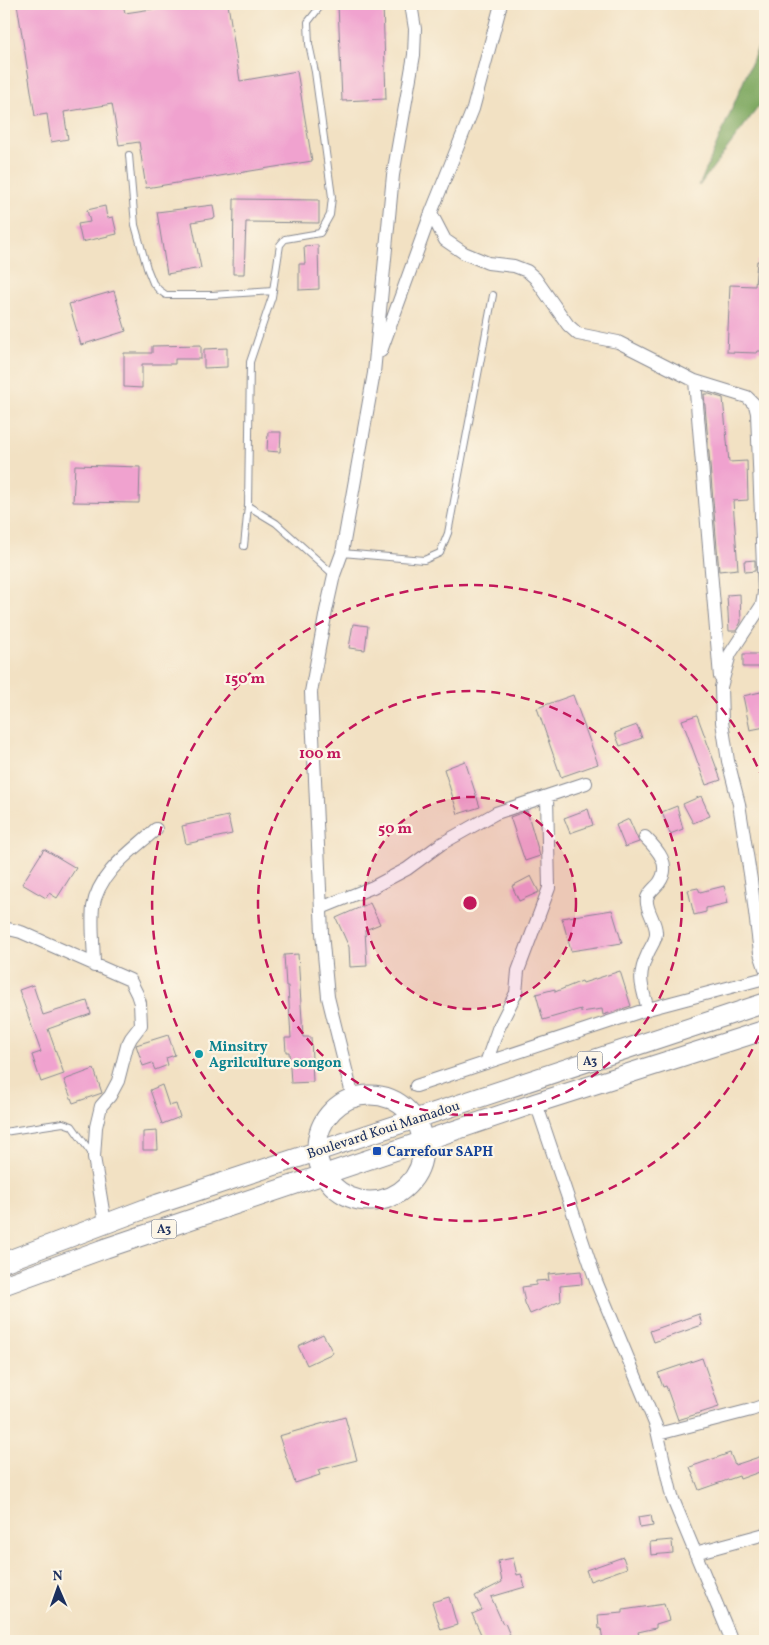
<svg xmlns="http://www.w3.org/2000/svg" width="769" height="1645" font-family="Vollkorn,serif">
	<rect width="100%" height="100%" fill="#fcf5e5"/>
	<filter id="ink" filterUnits="userSpaceOnUse"><feTurbulence type="fractalNoise" baseFrequency=".02" numOctaves="2"/><feDisplacementMap in="SourceGraphic" scale="10" xChannelSelector="R" yChannelSelector="G"/><feConvolveMatrix kernelMatrix="1 2 1 2 8 2 1 2 1" color-interpolation-filters="sRGB"/></filter>
	<filter id="wash" filterUnits="userSpaceOnUse"><feTurbulence type="fractalNoise" baseFrequency=".0096" numOctaves="4" result="noise"/><feDisplacementMap in="SourceGraphic" scale="20" xChannelSelector="R" yChannelSelector="G"/><feGaussianBlur stdDeviation="1.12" result="paint"/><feColorMatrix in="noise" values="0 0 0 0 0 0 0 0 0 0 0 0 0 0 0 0 0 1.4 0 .05"/><feComposite in="paint" operator="in"/></filter>
	<g filter="url(#wash)">
		<rect width="100%" height="100%" fill="#f2e1c3"/>
		<!-- forest -->
		<path fill="#7ea860" stroke="#4c6c5f" d="M765,31V98L699,186Z"/>
		<g id="blocks">
			<!-- building -->
			<path fill="#f0a2cf" d="M17,4H123L125,13L185,4H228L240,81L297,71L312,161L146,188L139,142L119,145L112,104L64,112L68,139L51,142L47,114L35,116Z
				M338,4H383L386,99L342,101Z
				M234,199L319,200V223L246,222L244,274H233Z
				M213,205L215,218L192,222L201,268L167,274L157,212Z
				M105,206L107,218L113,217L117,234L82,242L78,224L90,222L87,210Z
				M318,245L319,289L299,290V264H305L304,246Z
				M757,261H765V351H758L757,353L727,352L730,285L755,286Z
				M114,291L126,331L81,345L69,304Z
				M201,345V359H175V364H142V388L124,387V353H152V346Z
				M227,348V367L204,368V349Z
				M704,394H709L723,398L729,462L747,461L748,500L733,501L738,569L719,571Z
				M268,432H281L280,452L267,451Z
				M75,465L140,467L139,503L73,502Z
				M755,560V571L745,572L744,561Z
				M740,594L741,622L736,631H729L727,595Z
				M353,624L368,626L365,650L349,648Z
				M743,654H764V667H743Z
				M765,691V727L750,730L743,696Z
				M573,695L598,764L561,777L537,708Z
				M697,715L721,780L706,785L682,720Z
				M637,725L642,738L620,746L615,733Z
				M465,761L480,807L458,814L444,769Z
				M701,796L710,816L693,823L683,804Z
				M677,806L683,829L670,834L662,812Z
				M588,809L593,825L570,833L564,818Z
				M527,811L540,856L525,861L510,817Z
				M228,816L232,834L186,844L182,826Z
				M629,819L639,842L625,847L616,825Z
				M44,849L76,868L57,898L49,893L46,898L22,884Z
				M531,876L539,892L519,901L512,886Z
				M724,886L728,903L706,908V912L694,915L688,890L698,888L700,892Z
				M370,903L380,924L365,930L367,966L350,967L349,947L336,918Z
				M612,910L622,943L571,951L562,918Z
				M298,954L303,1037H311L313,1082L291,1083L289,1052H286L285,1038H291L288,986H286L284,955Z
				M620,971L631,1006L603,1015L602,1009L581,1012V1009L543,1020L536,994L555,989V992L582,981L583,983Z
				M33,985L43,1015L87,1001L91,1014L48,1029L64,1074L41,1082L32,1055L41,1052L19,990Z
				M168,1035L175,1055L166,1058L168,1065L155,1070L152,1063L143,1066L136,1045Z
				M94,1069L102,1093L73,1103L64,1080Z
				M162,1085L169,1106L176,1104L180,1117L162,1124L150,1090Z
				M157,1131L158,1150H143V1132Z
				M581,1271L582,1284L560,1286L561,1301L530,1314L525,1303L522,1287L536,1285V1281L549,1280L548,1274Z
				M699,1314L702,1325L654,1342L650,1331Z
				M323,1334L333,1353L307,1365L298,1346Z
				M702,1358L719,1407L678,1420L666,1386L663,1387L658,1373Z
				M345,1417L357,1460L318,1470L320,1475L295,1483L279,1436Z
				M730,1453L735,1465L762,1456L765,1470L740,1479L739,1476L699,1490L690,1467Z
				M651,1515L653,1526L640,1528L638,1517Z
				M672,1540L673,1553L651,1555L650,1542Z
				M623,1557L627,1568L590,1581L586,1570Z
				M513,1558L517,1575L521,1574L525,1587L491,1597L503,1624L505,1623L511,1638L501,1641H484L472,1614L482,1610L475,1596L502,1582L498,1561Z
				M449,1597L457,1625L441,1630L432,1602Z
				M664,1604L669,1620L656,1624V1628L638,1632L640,1640L603,1641L601,1628L599,1629L598,1615L623,1613V1610Z"/>
		</g>
	</g>
	<g filter="url(#ink)">
		<use href="#blocks" fill-opacity="0" stroke="#868890" stroke-width="1"/>
		<g fill="none" stroke-linecap="round" stroke-linejoin="round">
			<!-- service casing -->
			<g stroke="#868890" stroke-width="8">
				<path id="service" d="M129,155L135,225L147,268L153,283L159,290L166,295H212L273,291
					M248,506L276,523L334,575
					M244,546L248,506L250,362L272,297L280,245L285,239L320,233L330,215L332,197L315,72L309,44L308,22L322,4
					M342,553L424,560L440,553L448,533L493,295
					M4,1132L63,1123L72,1126L92,1154"/>
			</g>
			<!-- minor casing -->
			<g stroke="#868890" stroke-width="14">
				<path id="minor" d="M431,213L445,240L464,253L488,263L514,266L527,271L535,278L568,325L578,334L618,342L695,381L747,397L755,405L757,413L765,416
					M381,351L431,213L473,109L501,4
					M695,381L720,677
					M757,413L764,593L762,605L730,654L721,687L722,722L728,761L739,804L751,880L760,953L765,968
					M645,837C658,850 672,865 659,883C655,888 649,892 647,898C645,909 656,921 656,932C657,939 651,946 648,953C637,976 641,985 648,1009
					M321,908L373,887L407,869L441,844L496,813L586,783
					M4,928L21,932L130,980L137,994L140,1003L141,1025L131,1038L127,1046L118,1081L110,1096L101,1106L96,1127L94,1157L105,1223
					M94,966C94,948 91,924 93,907C99,872 131,852 156,829
					M486,1063L498,1029L516,993L518,971L549,888L547,796
					M416,1086L648,1009L765,978
					M353,1098L328,997L322,933L311,692L326,611L334,575L342,553L374,373L393,175L414,55L415,29L411,4
					M536,1103L596,1281L656,1426L672,1497L732,1641
					M658,1434L751,1410L765,1405
					M695,1553L765,1534"/>
			</g>
			<!-- primary casing -->
			<g stroke="#868890" stroke-width="21">
				<path id="primary" d="M317 1148a53 53 0 1 1 106 0a53 53 0 1 1-106 0Z
					M4,1262L158,1204L765,1003
					M4,1285L106,1248L536,1103L765,1030"/>
			</g>
			<!-- service -->
			<use href="#service" stroke="#fff" stroke-width="6"/>
			<!-- minor -->
			<use href="#minor" stroke="#fff" stroke-width="12"/>
			<!-- primary -->
			<use href="#primary" stroke="#fff" stroke-width="19"/>
		</g>
	</g>
	<!-- distance rings -->
	<circle cx="470" cy="903" r="106" fill="#c2185b" fill-opacity=".12"/>
	<g fill="none" stroke="#c2185b" stroke-width="2.5" stroke-dasharray="9 6">
		<circle cx="470" cy="903" r="106"/>
		<circle cx="470" cy="903" r="212"/>
		<path d="M765 1022A318 318 0 1 1 765 784"/>
	</g>
	<!-- markers -->
	<circle fill="#0f9aa8" stroke="#fcf5e5" stroke-width="2" cx="199" cy="1054" r="5"/>
	<rect fill="#1a4fb4" stroke="#fcf5e5" stroke-width="2" x="372" y="1146" width="10" height="10" rx="2.5"/>
	<g text-anchor="middle" stroke-width="4.5" stroke-linejoin="round" paint-order="stroke">
		<!-- shield labels -->
		<g fill="#fcf5e5" stroke="#5e6a86" stroke-width="1">
			<rect x="577.5" y="1051.5" width="25" height="19" rx="4"/>
			<rect x="151.5" y="1219.5" width="25" height="19" rx="4"/>
		</g>
		<g font-size="12" font-weight="bold" fill="#1b2f5e">
			<text x="590" y="1065">A3</text>
			<text x="164" y="1233">A3</text>
		</g>
		<!-- culture labels -->
		<g font-size="14" font-weight="bold" fill="#0d838f" stroke="#fcf5e5" text-anchor="start">
			<text x="209" y="1051">Minsitry<tspan x="209" dy="16">Agrilculture songon</tspan></text>
		</g>
		<!-- street labels -->
		<g font-size="14" fill="#1b2f5e" stroke="#fcf5e5">
			<text transform="translate(383 1129) rotate(-18)" y="5">Boulevard Koui Mamadou</text>
		</g>
		<!-- transit labels -->
		<g font-size="14" font-weight="bold" fill="#164399" stroke="#fcf5e5" text-anchor="start">
			<text x="387" y="1156">Carrefour SAPH</text>
		</g>
	</g>
	<circle cx="470" cy="903" r="8" fill="#c2185b" stroke="#fcf5e5" stroke-width="2.5"/>
	<g font-size="15" text-anchor="middle" font-weight="bold" fill="#c2185b" stroke="#fcf5e5" stroke-width="4.5" stroke-linejoin="round" paint-order="stroke">
		<text x="245" y="683">150 m</text>
		<text x="320" y="758">100 m</text>
		<text x="395" y="833">50 m</text>
	</g>
	<!-- margin -->
	<rect width="769" height="1645" fill="none" stroke="#fcf5e5" stroke-width="20"/>
	<!-- north arrow -->
	<g transform="translate(58 1588) rotate(358)" stroke="#fcf5e5" stroke-width="4" paint-order="stroke">
	<path d="M0-4L9 19L0 12L-9 19Z" fill="#1b2f5e"/>
	<text y="-8" font-size="14" font-weight="bold" text-anchor="middle" fill="#1b2f5e">N</text>
	</g>
</svg>
